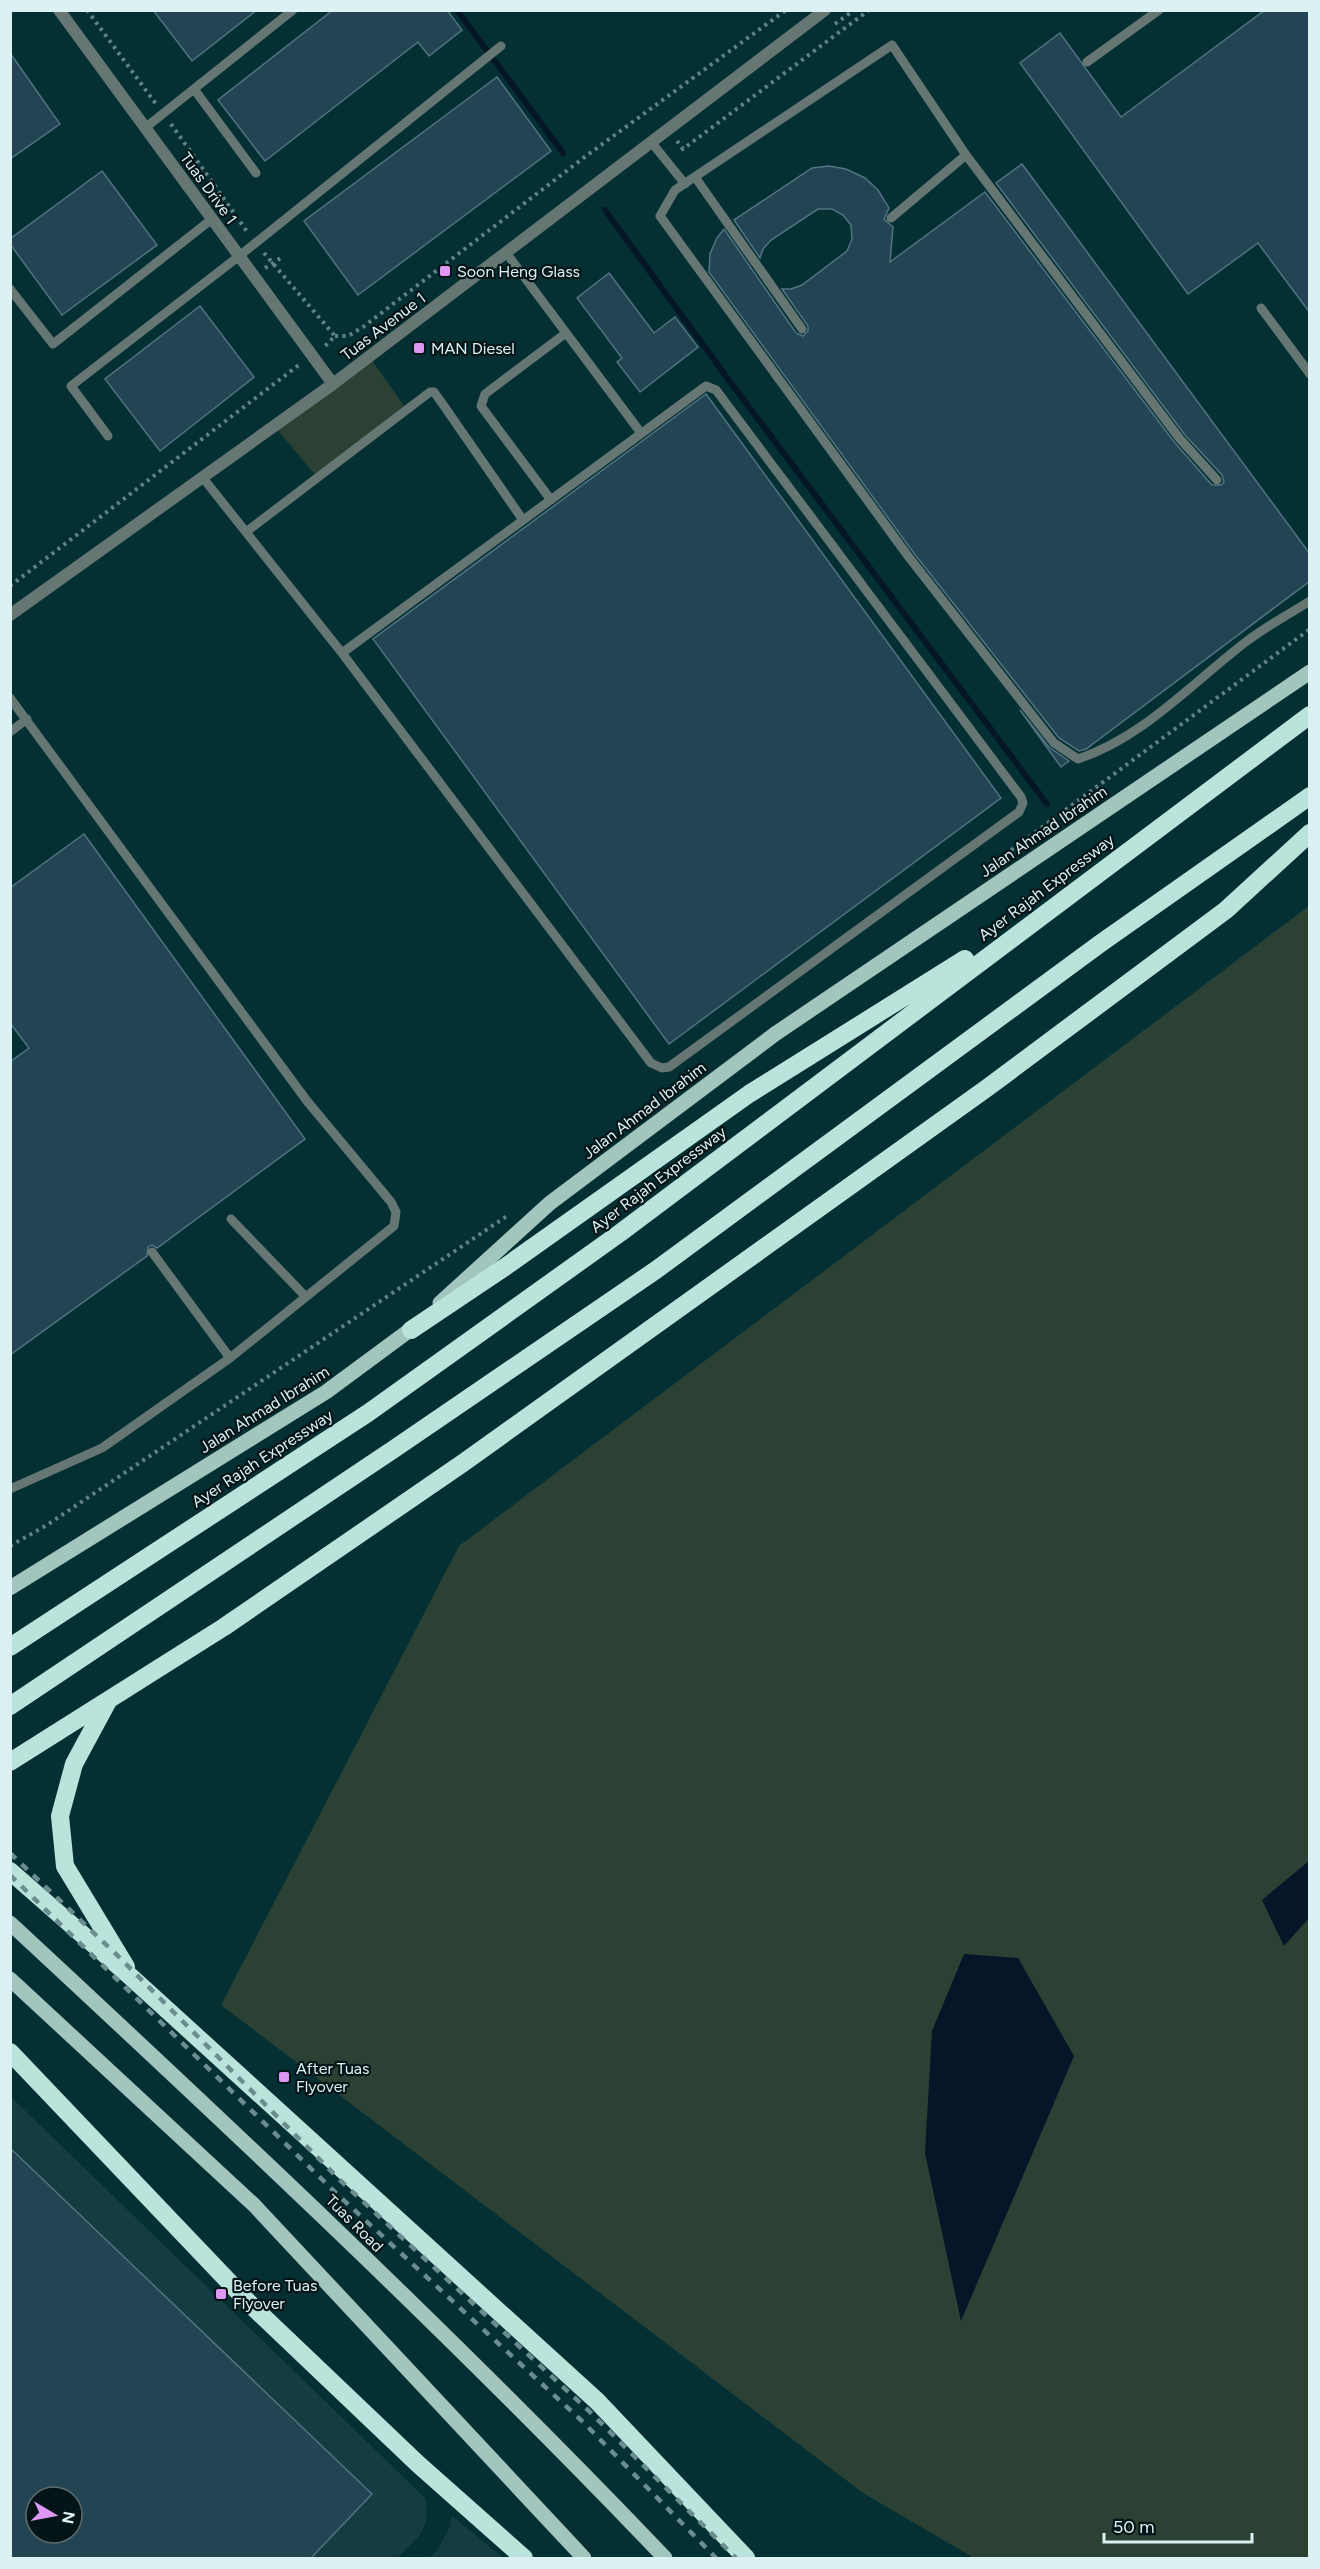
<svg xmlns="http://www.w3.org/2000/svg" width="1320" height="2569" font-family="Figtree,sans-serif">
	<rect width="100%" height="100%" fill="#043034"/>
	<!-- built -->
	<path fill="#153d41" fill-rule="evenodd" d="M10,2096L425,2498L427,2512L425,2524L419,2536L397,2558H11ZM36,2497H72V2533H36Z
		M452,2516L504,2558H429L437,2551L450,2527Z"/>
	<!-- green -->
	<path fill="#2a4134" d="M371,359L405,407L316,476L276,428Z
		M1309,906V2558H974L863,2493L221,2005L459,1546Z"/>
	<!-- water -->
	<path fill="#041628" d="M1309,1861V1918L1284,1946L1262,1900Z
		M964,1954L1018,1958L1074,2056L961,2321L925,2153L932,2031Z"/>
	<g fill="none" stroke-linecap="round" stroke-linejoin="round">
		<!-- stream -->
		<path stroke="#041628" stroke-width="6" d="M457,10L563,153
			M605,210L728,379L1047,804"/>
	</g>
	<!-- building -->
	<path fill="#234452" stroke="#517382" stroke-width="1.5" fill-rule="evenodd" d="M153,10H257L192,61Z
		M333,10H447L462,30L429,56L418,42L265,161L218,100Z
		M1265,10H1310V313L1258,243L1188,294L1020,63L1060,33L1121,117Z
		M10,53L60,124L10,159Z
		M497,77L551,151L358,295L304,221Z
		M1022,164L1310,554V581L1086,749L1079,751L1059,738L913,552L709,272L710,254L717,238L724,229L796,333L803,336L808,331V326L782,289H791L802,285L847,251L852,239L851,225L843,215L832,209H818L771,240L763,249L760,258L734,220L812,168L829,166L846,169L865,178L878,190L889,208L884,219L893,227L890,262L985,192L1175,443L1212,485H1221L1224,482L1222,475L1185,435L996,183Z
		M102,171L157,245L62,315L10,244V239Z
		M609,273L654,333L675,317L698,347L640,392L617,362L622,358L577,298Z
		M200,306L254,377L160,451L105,379Z
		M706,394L1001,798L669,1044L373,639Z
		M1020,710L1049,747L1069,761L1061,767Z
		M84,834L305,1139L157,1248L152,1245L148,1247L147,1256L10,1355V1062L29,1048L10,1023V888Z
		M10,2148L372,2494L310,2559H10ZM36,2497H72V2533H36Z"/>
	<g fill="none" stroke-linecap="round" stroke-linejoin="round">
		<!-- path -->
		<path stroke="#618386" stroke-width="4" stroke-dasharray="3 4.5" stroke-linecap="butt" d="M87,10L156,104
			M835,24L854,10
			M171,124L248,233
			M677,141L683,149L869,10
			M264,253L335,336L324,347
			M265,268L284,256
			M335,336H348L363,327L586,156L786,10
			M10,586L300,364
			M987,868L1310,629
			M10,1546L47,1525L507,1216"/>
		<!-- service -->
		<path stroke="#667773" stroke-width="9" d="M1087,62L1159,10
			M194,89L256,173
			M145,128L293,10
			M652,143L685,184
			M695,177L802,329
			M891,218L966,155
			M507,254L641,433
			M10,289L53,344L212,219
			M1261,308L1310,374
			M108,436L71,386L238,257L501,46
			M203,478L342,653L651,1063L662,1068L669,1067L1019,812L1023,803L1021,797L716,390L706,386L342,653
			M1217,480L1180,439L966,155L892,45L675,190L660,216L908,556L1054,743L1078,759C1144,737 1193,682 1247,641C1267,626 1289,614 1310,601
			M551,500L481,406L485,394L566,333
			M246,532L430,392H434L444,406L523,520
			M10,698L307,1101L391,1202L396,1212L394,1226L230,1358L102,1448L10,1489
			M10,732L27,719
			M231,1219L306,1297
			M152,1252L230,1358"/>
		<!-- minor -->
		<path stroke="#667773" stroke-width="12" d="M59,10L333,384
			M10,615L333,384L825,10"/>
		<!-- primary -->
		<path stroke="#a2c5bd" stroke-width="15" d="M440,1303L550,1203L775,1034L1310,672
			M10,1588L326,1392L418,1324
			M10,1923C233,2130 455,2338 665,2558
			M10,1979L254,2205L584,2558"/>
		<!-- motorway -->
		<path stroke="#bae4db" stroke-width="18" d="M411,1330L505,1267L749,1094L965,959
			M10,1647L368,1413L620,1233L1310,715
			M108,1701L74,1764L60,1816L65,1866L126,1967
			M10,1706L394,1449L656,1270L1101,943L1310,796
			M10,1762L224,1627L463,1463L987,1088L1226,910L1310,833
			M10,1871L131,1977L597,2401L746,2558
			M10,2052L252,2306L418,2464L524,2558"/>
		<!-- rail -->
		<path stroke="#6c8d90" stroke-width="4.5" stroke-dasharray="8 8" stroke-linecap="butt" d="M10,1853L117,1955L342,2182L589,2411L736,2558
			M10,1875L336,2193L583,2422L716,2558"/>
	</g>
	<!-- markers -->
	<g fill="#de98f3" stroke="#051517" stroke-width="2">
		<rect x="439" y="265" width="12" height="12" rx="3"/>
		<rect x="413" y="342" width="12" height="12" rx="3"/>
		<rect x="278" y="2071" width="12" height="12" rx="3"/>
		<rect x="215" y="2288" width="12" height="12" rx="3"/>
	</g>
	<g text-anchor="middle" stroke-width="4.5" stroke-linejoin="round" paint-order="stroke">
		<!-- street labels -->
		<g font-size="16" fill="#dbf1f3" stroke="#051517">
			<text transform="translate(209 188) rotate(54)" y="6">Tuas Drive 1</text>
			<text transform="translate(383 326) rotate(-37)" y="6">Tuas Avenue 1</text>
			<text transform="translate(1043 831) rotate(-34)" y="6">Jalan Ahmad Ibrahim</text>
			<text transform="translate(1046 887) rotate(-37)" y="6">Ayer Rajah Expressway</text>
			<text transform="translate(644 1110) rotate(-37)" y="6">Jalan Ahmad Ibrahim</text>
			<text transform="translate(658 1179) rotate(-37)" y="6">Ayer Rajah Expressway</text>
			<text transform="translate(264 1409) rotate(-32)" y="6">Jalan Ahmad Ibrahim</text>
			<text transform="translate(262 1458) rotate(-33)" y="6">Ayer Rajah Expressway</text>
			<text transform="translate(355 2223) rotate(45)" y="6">Tuas Road</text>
		</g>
		<!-- poi labels -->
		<g font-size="16" fill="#dbf1f3" stroke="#051517" text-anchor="start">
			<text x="457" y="277">Soon Heng Glass</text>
			<text x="431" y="354">MAN Diesel</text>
			<text x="296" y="2074">After Tuas<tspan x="296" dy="18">Flyover</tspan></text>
			<text x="233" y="2291">Before Tuas<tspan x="233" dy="18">Flyover</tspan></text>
		</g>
	</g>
	<!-- border -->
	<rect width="1320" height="2569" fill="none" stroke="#dbf1f3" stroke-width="24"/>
	<!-- north arrow -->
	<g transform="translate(54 2515) rotate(100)"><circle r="28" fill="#051517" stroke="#5b6d6f" stroke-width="1.5"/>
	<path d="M0-4.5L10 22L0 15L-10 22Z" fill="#de98f3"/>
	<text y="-9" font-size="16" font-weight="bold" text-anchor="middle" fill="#dbf1f3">N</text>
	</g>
	<!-- scale -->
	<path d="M1104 2533v9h148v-9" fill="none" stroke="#dbf1f3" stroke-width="3"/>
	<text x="1113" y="2533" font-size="18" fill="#dbf1f3" stroke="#051517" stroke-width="4.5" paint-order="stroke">50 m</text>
</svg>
